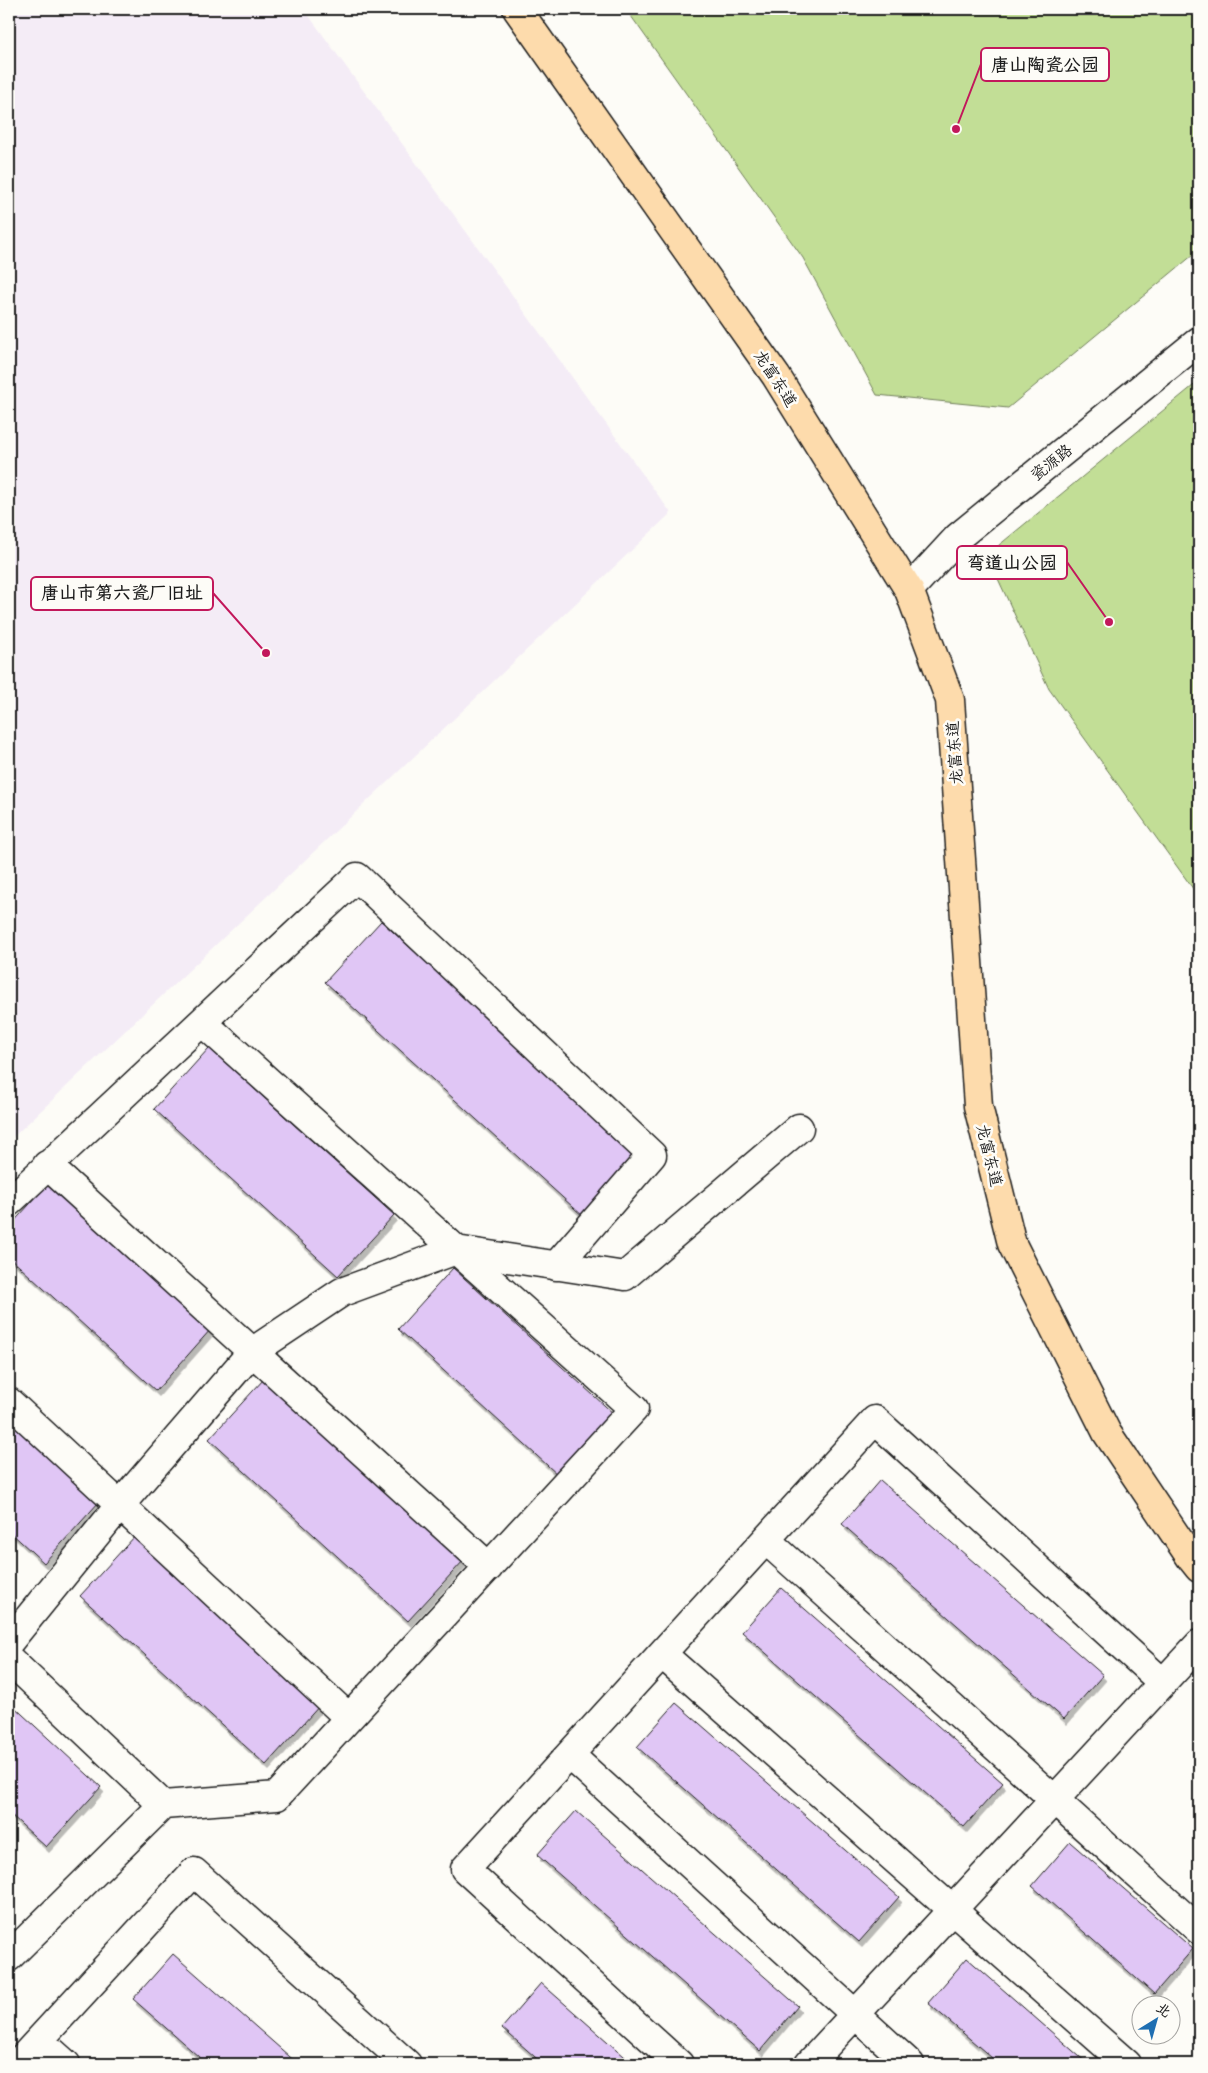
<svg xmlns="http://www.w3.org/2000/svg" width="1208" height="2073" font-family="'Gochi Hand','LXGW WenKai TC',sans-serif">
	<defs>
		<filter id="shadow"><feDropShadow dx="3" dy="5.5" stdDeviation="0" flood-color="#0004"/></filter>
	</defs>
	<rect width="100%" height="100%" fill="#fdfcf7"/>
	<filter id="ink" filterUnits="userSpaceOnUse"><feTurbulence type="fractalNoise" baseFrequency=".02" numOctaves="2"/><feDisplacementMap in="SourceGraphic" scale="10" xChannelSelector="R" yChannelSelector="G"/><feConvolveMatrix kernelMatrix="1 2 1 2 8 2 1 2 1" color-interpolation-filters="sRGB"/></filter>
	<g filter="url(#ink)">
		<!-- built -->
		<path fill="#f4ecf6" d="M9,9H304L671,513L9,1141Z"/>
		<!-- green -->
		<path fill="#c2de96" stroke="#6f7d59" d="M626,9H1199V250L1008,408L877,395L803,258Z
			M1199,381V897L1049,689L987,555Z"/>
		<!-- building -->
		<path fill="#e0c6f5" stroke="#1c1c1c" filter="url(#shadow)" d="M381,921L650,1166L595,1227L325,982Z
			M209,1048L394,1215L338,1276L154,1109Z
			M49,1183L211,1329L156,1391L9,1257V1227Z
			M453,1268L615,1415L559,1476L398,1329Z
			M264,1379L464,1560L408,1621L209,1439Z
			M9,1420L99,1502L44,1563L9,1531Z
			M880,1480L1103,1675L1064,1719L842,1524Z
			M136,1535L321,1704L266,1765L80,1596Z
			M781,1588L1003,1783L964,1827L742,1632Z
			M9,1702L101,1787L46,1847L9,1813Z
			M676,1703L899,1897L859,1942L637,1747Z
			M576,1811L798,2006L760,2051L537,1855Z
			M1070,1842L1193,1949L1154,1994L1032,1886Z
			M173,1954L298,2064H207L133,1999Z
			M967,1958L1088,2064H999L928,2003Z
			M541,1983L633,2064H543L502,2028Z"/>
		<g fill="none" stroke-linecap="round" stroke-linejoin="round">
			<!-- minor casing -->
			<g stroke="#1c1c1c" stroke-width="31">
				<path id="minor" d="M909,590L958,537L1199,341
					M47,1165L489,1567
					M9,1202L357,877L652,1155L556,1266
					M9,1402L349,1718
					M766,1540L1199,1930
					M9,1642L120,1505L252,1352L342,1292L456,1250L625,1276L799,1128
					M662,1654L1127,2064
					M9,1659L163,1805
					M570,1755L910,2064
					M9,1957L163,1805L277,1796L634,1409L202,1022
					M39,2040L66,2064
					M17,2064L194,1872L407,2064
					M679,2064L465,1869L875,1420L1163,1683
					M809,2064L1199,1644"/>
			</g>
			<!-- major casing -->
			<g stroke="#1c1c1c" stroke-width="31">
				<path id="major" d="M517,9L776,376L909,590L950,700L978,1106L1012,1244L1107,1433L1191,1558L1199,1568"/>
			</g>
			<!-- minor -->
			<use href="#minor" stroke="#fdfcf7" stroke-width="28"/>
			<!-- major -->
			<use href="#major" stroke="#fddbac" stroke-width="28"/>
		</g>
	</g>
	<g text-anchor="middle" stroke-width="5" stroke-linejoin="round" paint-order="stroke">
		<!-- street labels -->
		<g font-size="16" fill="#1c1c1c" stroke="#fdfcf7">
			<text transform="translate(776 378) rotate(57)" y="6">龙富东道</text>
			<text transform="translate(1051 462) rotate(-39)" y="6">瓷源路</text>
			<text transform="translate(954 753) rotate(-94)" y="6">龙富东道</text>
			<text transform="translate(990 1155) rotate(76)" y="6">龙富东道</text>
		</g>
	</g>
	<!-- callouts -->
	<path fill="none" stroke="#c2185b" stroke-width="2" d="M956 129L981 64M1109 622L1067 562M266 653L213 593"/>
	<g fill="#c2185b" stroke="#fdfcf7" stroke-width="2">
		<circle cx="956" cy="129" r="5"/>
		<circle cx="1109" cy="622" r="5"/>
		<circle cx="266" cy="653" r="5"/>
	</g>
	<g fill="#fdfcf7" stroke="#c2185b" stroke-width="2">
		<rect x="981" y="48" width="128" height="33" rx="5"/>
		<rect x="957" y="546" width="110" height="33" rx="5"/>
		<rect x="31" y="577" width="182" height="33" rx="5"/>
	</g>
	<g font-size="18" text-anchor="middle" font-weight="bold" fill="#1c1c1c">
		<text x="1045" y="71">唐山陶瓷公园</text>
		<text x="1012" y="569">弯道山公园</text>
		<text x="122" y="599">唐山市第六瓷厂旧址</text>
	</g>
	<!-- margin -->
	<rect width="1208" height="2073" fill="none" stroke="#fdfcf7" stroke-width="30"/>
	<rect x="15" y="15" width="1178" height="2043" fill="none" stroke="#1c1c1c" stroke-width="2" filter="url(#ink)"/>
	<!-- north arrow -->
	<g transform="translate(1156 2020) rotate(37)"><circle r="24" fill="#fdfcf7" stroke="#a3a29f"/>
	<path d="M0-4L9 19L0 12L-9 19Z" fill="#1f6fb2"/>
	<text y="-8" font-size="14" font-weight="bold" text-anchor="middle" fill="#1c1c1c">北</text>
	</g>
</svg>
